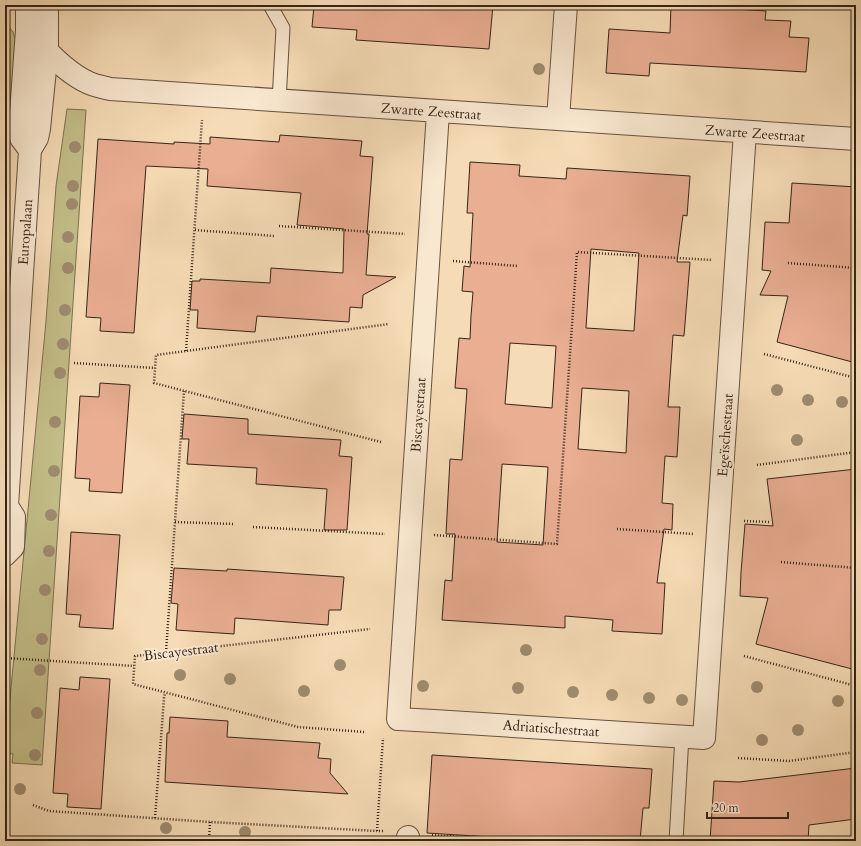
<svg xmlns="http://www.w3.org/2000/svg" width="861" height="846" font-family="Cardo,serif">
	<rect width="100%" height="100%" fill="#f6dcb6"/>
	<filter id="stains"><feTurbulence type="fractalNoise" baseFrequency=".005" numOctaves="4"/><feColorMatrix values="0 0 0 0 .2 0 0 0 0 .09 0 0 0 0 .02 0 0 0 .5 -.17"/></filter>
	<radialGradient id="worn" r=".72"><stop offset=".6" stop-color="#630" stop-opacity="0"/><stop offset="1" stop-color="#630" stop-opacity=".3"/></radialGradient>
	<!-- green -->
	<path fill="#c3be89" stroke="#7c7250" d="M5,22L13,32L17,45L13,95L5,94Z
		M67,109L86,110L42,765L12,763L13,754L5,753V751L46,321L56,186Z"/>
	<!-- building -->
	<path fill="#eaae93" stroke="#352517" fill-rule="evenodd" d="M314,5H493L489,49L356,40L357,30L312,27Z
		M671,5L766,11L765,20L791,21L789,37L809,38L806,72L650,63L649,76L606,73L609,29L670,33Z
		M280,135L362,141L360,156L373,157L367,234H369L366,275L396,277L363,295L362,308L350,307L349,322L257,316L255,332L197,328L198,310H190L192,281H200V279L270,283L271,268L343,273L344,229L297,225L301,193L207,186L208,169L146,166L134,333L100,331L101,318L86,317L98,139L174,144V142L210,144V137L279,142Z
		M470,162L520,165L519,176L566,179L567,168L690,176L687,216L683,215L677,262H690L684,336L673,335L668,407H680L677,457L665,456L662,503L673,504L672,530L664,529L657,583H665L662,634L612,631L613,620L565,616V628L442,620L445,580L452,581L455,534H446L450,459L462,460L467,389L455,388L459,338L470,339L471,316L473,292L462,291L464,266L470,267L473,213H467ZM591,249L639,253L634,331L586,328ZM510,343L556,346L552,408L505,404ZM582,388L629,391L626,453L578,449ZM502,464L548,467L543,545L497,542Z
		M792,183L856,187V363L777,342L788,296L760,295L771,271L762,270L765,222L789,223Z
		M100,383L130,385L122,493L89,491L90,479L75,478L80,396L99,397Z
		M184,414L248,419V434L341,440L339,456L352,457L347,530H324L327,489L256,484L257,468L187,464L189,439H182Z
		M856,469V670L756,644L768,598L740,596L741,572L745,524L773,526L767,479Z
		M71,532L120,535L113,629L79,627L81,615L66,614Z
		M174,568L227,571V569L344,577L341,610H329L328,625L235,618L234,634L176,630L178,604L171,603Z
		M80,677L110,679L101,809L67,807L68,794L53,793L60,688L79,690Z
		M170,717L228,721L227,737L320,743L318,758L331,759L330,773L348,794L165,782L167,733H169Z
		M432,755L652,769L649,808H643L640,841H554L427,833Z
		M856,768V819L809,825L808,841H710L714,781L739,782Z"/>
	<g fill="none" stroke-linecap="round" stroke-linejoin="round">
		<!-- service casing -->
		<g stroke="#65533f" stroke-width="15">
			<path id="service" d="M270,5L283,28L279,101
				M676,841L682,736"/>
		</g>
		<!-- minor casing -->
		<g stroke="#65533f" stroke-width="24">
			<path id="minor" d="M37,40C51,56 69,74 89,83C96,86 103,87 110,89L856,139
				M438,112L398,719L434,721L704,738L745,132
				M558,119L566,5
				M407,841L408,837"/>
		</g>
		<!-- tertiary casing -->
		<g stroke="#65533f" stroke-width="24">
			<path id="tertiary" d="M27,5V30L20,127L21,138L30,150
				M5,555L13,547L14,517L7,506L30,150L37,138L39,129L47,50V5"/>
		</g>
		<!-- path -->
		<path stroke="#352517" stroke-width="2.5" stroke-dasharray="1 2" stroke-linecap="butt" d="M279,226L405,234
			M195,230L274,236
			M453,261L518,266
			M788,263L856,268
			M186,351L202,120
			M764,354L856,378
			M74,363L155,368
			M381,442L154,383L156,355L389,324
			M757,465L856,452
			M744,521L770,522
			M175,522L234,524
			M253,527L385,534
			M617,529L694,534
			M434,535L557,544L577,252L712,260
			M781,562L856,568
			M166,652L184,391
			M744,656L856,686
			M5,658L134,666
			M364,732L298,727L133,684L135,656L370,629
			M738,758L789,761L856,752
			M33,805L49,811L210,822L377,831
			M155,818L164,698L165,693
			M383,831H377L383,738
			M432,835L519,841
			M209,841L210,822"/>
		<!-- service -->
		<use href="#service" stroke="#f9e8d0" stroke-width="13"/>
		<!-- minor -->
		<use href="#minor" stroke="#f9e8d0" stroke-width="22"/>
		<!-- tertiary -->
		<use href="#tertiary" stroke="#f9e8d0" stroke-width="22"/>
	</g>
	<!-- trees -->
	<g fill="#9f8c6e">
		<circle cx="539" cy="69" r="6"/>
		<circle cx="75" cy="147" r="6"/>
		<circle cx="73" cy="186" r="6"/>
		<circle cx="72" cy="204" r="6"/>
		<circle cx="68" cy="237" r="6"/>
		<circle cx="68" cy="268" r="6"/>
		<circle cx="65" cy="310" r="6"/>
		<circle cx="63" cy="344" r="6"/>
		<circle cx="60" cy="373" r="6"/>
		<circle cx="777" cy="390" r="6"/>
		<circle cx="808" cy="400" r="6"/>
		<circle cx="842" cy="402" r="6"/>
		<circle cx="55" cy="422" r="6"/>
		<circle cx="797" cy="440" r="6"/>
		<circle cx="54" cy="471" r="6"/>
		<circle cx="51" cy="515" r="6"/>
		<circle cx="49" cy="551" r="6"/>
		<circle cx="45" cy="590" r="6"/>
		<circle cx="42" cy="639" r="6"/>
		<circle cx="526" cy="650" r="6"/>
		<circle cx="340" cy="665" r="6"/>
		<circle cx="40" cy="670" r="6"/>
		<circle cx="180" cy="675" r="6"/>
		<circle cx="230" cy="679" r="6"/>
		<circle cx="423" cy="686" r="6"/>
		<circle cx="757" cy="687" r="6"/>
		<circle cx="518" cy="688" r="6"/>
		<circle cx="304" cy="691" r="6"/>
		<circle cx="573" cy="692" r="6"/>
		<circle cx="612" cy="695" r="6"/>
		<circle cx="649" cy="698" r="6"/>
		<circle cx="682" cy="700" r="6"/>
		<circle cx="838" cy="701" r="6"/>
		<circle cx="37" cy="713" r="6"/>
		<circle cx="798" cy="730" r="6"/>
		<circle cx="762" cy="740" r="6"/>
		<circle cx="35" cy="755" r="6"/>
		<circle cx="20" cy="789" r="6"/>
		<circle cx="166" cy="828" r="6"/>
		<circle cx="245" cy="832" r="6"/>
	</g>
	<g text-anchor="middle" stroke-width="4" stroke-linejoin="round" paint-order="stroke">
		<!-- street labels -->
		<g font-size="14" fill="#352517" stroke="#f9e8d0">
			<text transform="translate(431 111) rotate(4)" y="5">Zwarte Zeestraat</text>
			<text transform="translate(755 133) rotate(4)" y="5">Zwarte Zeestraat</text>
			<text transform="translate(25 232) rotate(-86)" y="5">Europalaan</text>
			<text transform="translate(418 415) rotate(-86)" y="5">Biscayestraat</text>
			<text transform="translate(725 435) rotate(-86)" y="5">Egeïschestraat</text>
			<text transform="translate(181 651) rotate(-7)" y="5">Biscayestraat</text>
			<text transform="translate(551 728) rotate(4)" y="5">Adriatischestraat</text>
		</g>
	</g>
	<!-- margin -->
	<rect width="861" height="846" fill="none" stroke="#f6dcb6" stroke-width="20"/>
	<rect x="6" y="6" width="849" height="834" fill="none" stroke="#352517" stroke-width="2"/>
	<rect x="10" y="10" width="841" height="826" fill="none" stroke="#352517"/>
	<!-- scale -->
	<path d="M707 812v6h81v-6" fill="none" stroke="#352517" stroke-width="2"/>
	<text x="713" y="812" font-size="12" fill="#352517" stroke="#f9e8d0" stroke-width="3" paint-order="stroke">20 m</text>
	<rect width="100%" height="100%" filter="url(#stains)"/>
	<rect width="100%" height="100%" fill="url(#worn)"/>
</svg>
